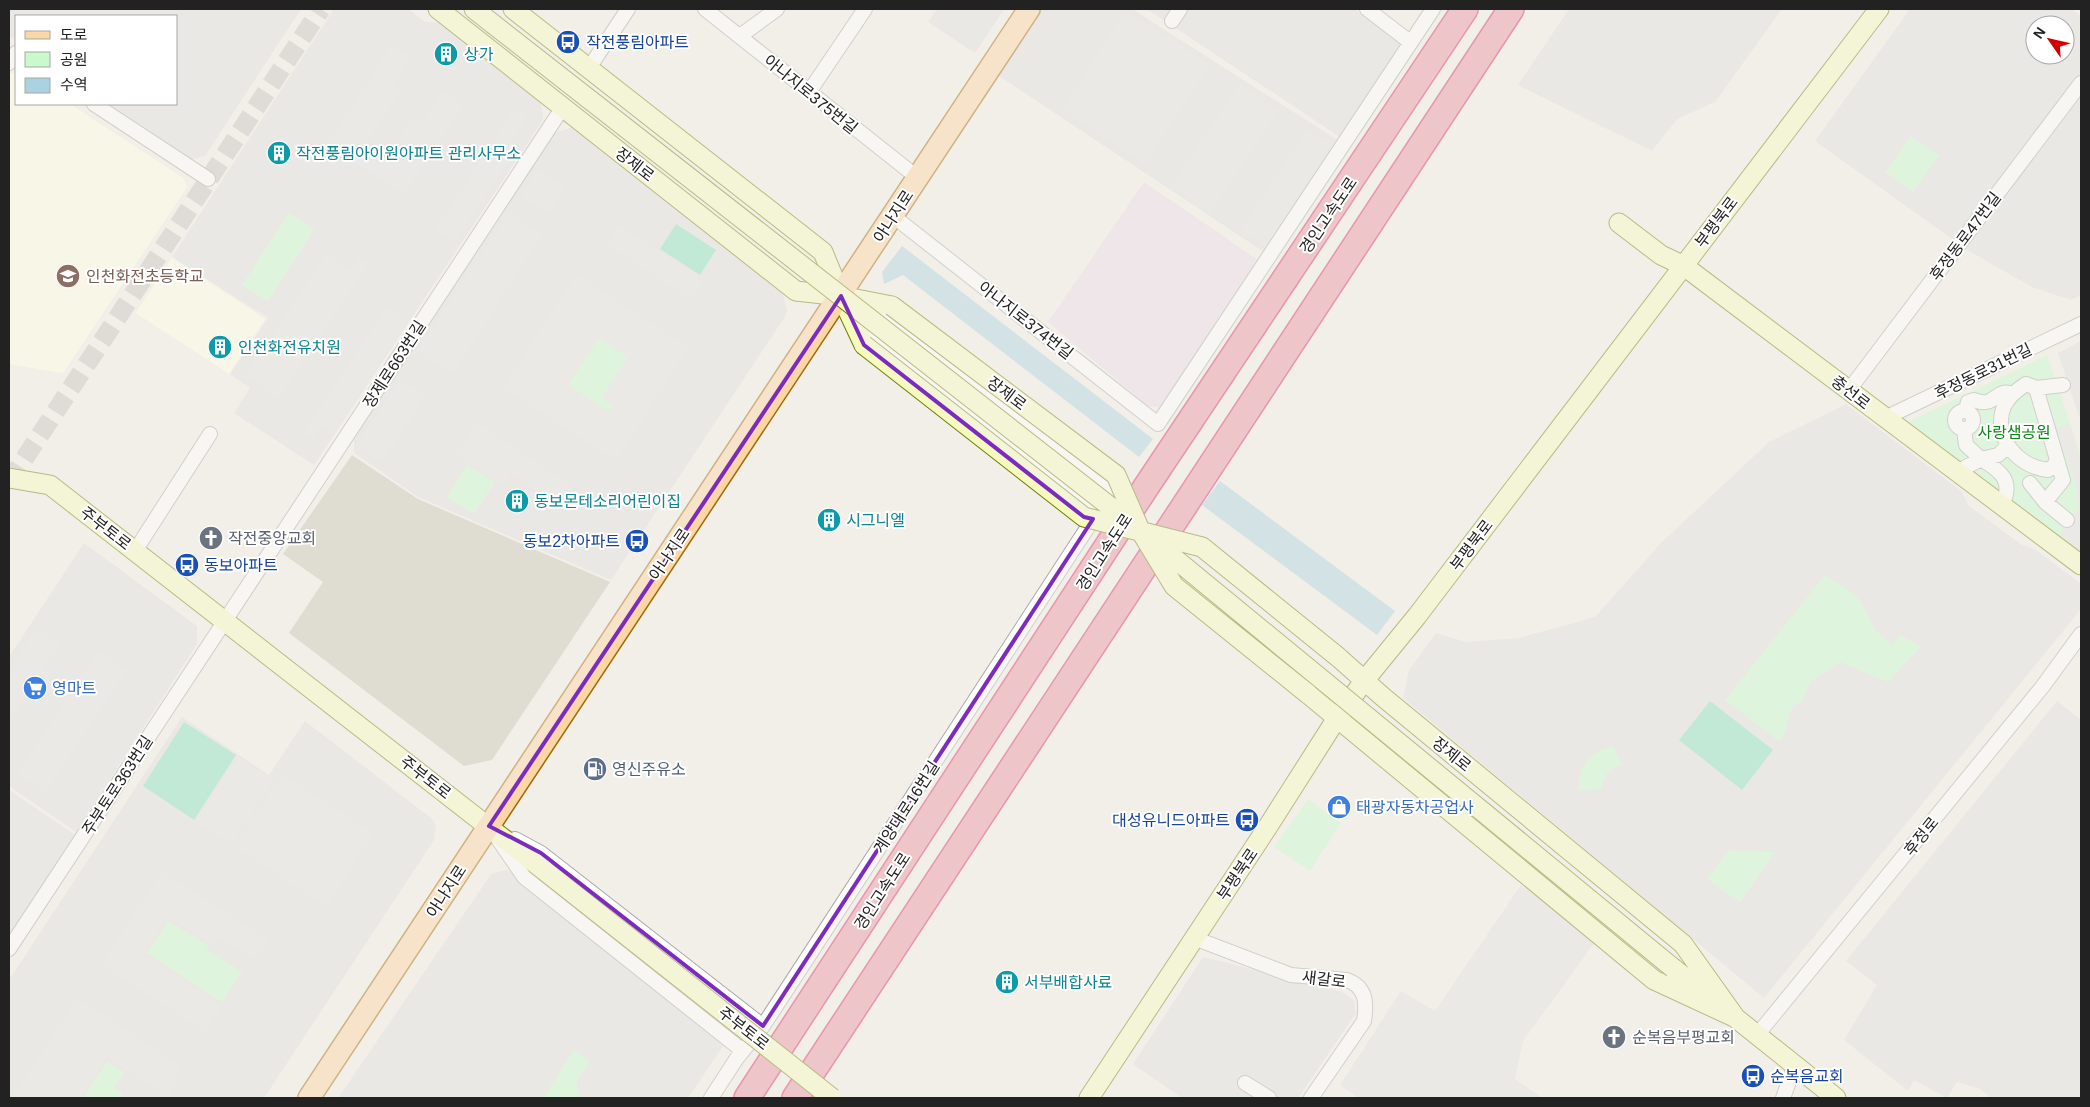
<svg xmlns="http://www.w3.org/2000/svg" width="2090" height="1107" font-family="Helvetica,'Noto Sans KR',sans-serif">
	<rect width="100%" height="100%" fill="#f2efe9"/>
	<!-- residential -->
	<path fill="#e0dfdf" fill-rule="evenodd" d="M9,9H301L205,156L192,159L110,104H176V16H16V41L9,36Z
		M334,9H409L425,22L444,23L541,99L543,120L314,465L234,413L250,388L230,374L268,318L172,257Z
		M937,9H1004L975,53L928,22Z
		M1040,9H1132L1339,141L1264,252L996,74Z
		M1147,9H1355L1402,44L1340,137Z
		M1569,9H1782L1715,102L1677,119L1652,151L1518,85Z
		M1910,9H2071L2081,16V295L2071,300L2032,287L1969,251L1815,141ZM2035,25H2065V55H2035Z
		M573,127L777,287L782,292L787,310L786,315L611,580L418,497L354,453V438L551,134Z
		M2081,341V422L2058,353Z
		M1846,404L1961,491L1969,506L2022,545L2036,550L2081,584V609L1764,998L1403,698L1409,670L1436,633L1466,642L1519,638L1595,617L1661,543L1769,442Z
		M84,543L197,626V644L76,832L9,786V657Z
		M2057,701L2081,720V1098H1992L1980,1089L1957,1082L1947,1098L1914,1080L1908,1091L1844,1040L1877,985L1846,961Z
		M182,717L269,775L305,721L431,818L436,825L434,840L264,1098H9V980Z
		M9,790L77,836L9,938Z
		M508,870L723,1046L688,1098H338L492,873Z
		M1203,957L1340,991L1354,1000L1356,1013L1298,1098H1182L1133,1064Z"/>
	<!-- industrial -->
	<path fill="#ebdbe8" d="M1144,182L1264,264L1162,408L1148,406L1048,322Z"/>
	<!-- education -->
	<path fill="#ffffe5" d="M16,72V104H70L183,178L187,187L63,373L9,364V75Z
		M172,258L265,319L229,374L136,313Z"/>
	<!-- construction -->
	<path fill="#c7c7b4" d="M352,455L418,499L610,582L492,760L464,766L289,633L323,582L283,554Z"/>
	<!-- park -->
	<path fill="#c8facc" d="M1911,136L1939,156L1913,192L1885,172Z
		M289,213L314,230L268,301L242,285Z
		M599,337L628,357L602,398L613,406L609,412L568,385Z
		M2047,355L2081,455V554L1908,422Z
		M467,465L495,482L474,514L447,497Z
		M1825,575C1834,581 1855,593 1860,601C1874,623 1868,628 1893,645L1901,635L1921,647L1888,682L1840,662L1811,681L1802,702C1787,705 1790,719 1786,730C1785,734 1782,738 1779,741L1725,700Z
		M1613,746L1622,765C1610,768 1602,776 1602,789L1579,790C1578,765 1589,752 1613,746Z
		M1308,799L1341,823L1310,871L1274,847Z
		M1729,850L1775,852L1740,902L1707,879Z
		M169,921L208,946L207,949L242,972L222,1002L147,953Z
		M574,1050L590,1062L577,1080L579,1098H543Z
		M107,1062L124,1073L114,1088L123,1094L121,1098H83Z"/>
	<!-- pitch -->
	<path fill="#88e0be" d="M676,224L716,250L700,275L660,249Z
		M1710,701L1773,750L1742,790L1679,740Z
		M184,722L236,755L194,820L143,786Z"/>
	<!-- parking -->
	<path fill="#e2e2e2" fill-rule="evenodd" d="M1125,11L1210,65L1145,165L1062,109Z
		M392,44L411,57L393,85L402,91L368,142L398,162L409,146L398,138L412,116L422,122L443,91L464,104L404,195L327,144Z
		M1239,84L1279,111L1211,212L1171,185Z
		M515,108L528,117L509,145L516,151L455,243L435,229Z
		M1308,128L1336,147L1268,249L1240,229Z
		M538,168L566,186L548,213L520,195Z
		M509,212L543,235L452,374L417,351Z
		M619,224L704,280L690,300L606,244Z
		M326,254L349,269L358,256L369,263L279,399L245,376Z
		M576,274L689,347L616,461L503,388ZM599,338L628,357L602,398L613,406L609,412L568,385Z
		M386,307L407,322L333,433L323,427L314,440L303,433Z
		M400,379L426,396L382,462L356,445Z
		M477,422L573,486L559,506L511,474L502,486L455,455Z
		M2070,424L2081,461V553L2059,536L2079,509L2076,485L2056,428Z
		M38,627L61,643L9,722V671Z
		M98,651L127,670L46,793L17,774Z
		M238,757L274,781L232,845L196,822Z
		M282,773L374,833L326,907L234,847Z
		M162,871L268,940L255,960L219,937L213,945L168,916L143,954L222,1006L205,1032L101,964Z
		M1521,885L1595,942L1523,1041L1515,1079L1542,1098H1359L1340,1085L1401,991L1435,1011Z
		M77,998L181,1065L174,1076L179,1079L167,1097L107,1057L80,1098H12Z"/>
	<!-- water -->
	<path fill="#aad3df" d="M902,246L1153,439L1139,457L903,275L884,284L882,272Z
		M1220,481L1395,611L1377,635L1202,505Z"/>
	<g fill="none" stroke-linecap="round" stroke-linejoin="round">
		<!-- secondary-tunnel -->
		<path stroke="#c8c6c1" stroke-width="19" stroke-dasharray="19 9" stroke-linecap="butt" d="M9,482L321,9"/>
		<!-- street casing -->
		<g stroke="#a9a9a9" stroke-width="16">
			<path id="street" d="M705,9L918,178
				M1367,9L1410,42
				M1172,21L1180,9
				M740,36L777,9
				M9,63L16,53
				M589,68L628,9
				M809,92L865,9
				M94,104L208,179
				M893,216L1158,424L1433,9
				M857,315L870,332L1097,512
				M2036,388L2063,480L2045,502
				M1849,390L2081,83
				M1966,410L1968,402L1974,400C1996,409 1995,387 2012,394
				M1955 420a9 9 0 1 1 18 0a9 9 0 1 1-18 0Z
				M1885,418L2081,324
				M1964,429L1966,445L1981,459L1998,455L2007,447
				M2056,461L2054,466L2048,470C2018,467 1992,437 2004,406C2009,396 2017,390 2026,384L2036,388L2063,385
				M1957,472L1981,459C2001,471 2014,481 2002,505
				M2030,483L2045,502L2067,520
				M135,551L210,434
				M498,839L524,877L743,1051
				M515,839L541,853L763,1026
				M1194,938L1291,975L1347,980C1366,987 1367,1002 1364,1021L1311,1098
				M9,949L563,107
				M1757,1035L2043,686L2081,634
				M1245,1083L1269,1098
				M711,1098L737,1058L763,1026L1112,490L884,315L863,306
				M1783,1098L1795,1065"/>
		</g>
		<!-- secondary casing -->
		<g stroke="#707d05" stroke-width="21">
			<path id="secondary" d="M438,9L796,291L841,296L892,306
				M474,9L493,24
				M513,9L823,252L841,296L864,345
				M1619,223L1661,255L1684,266L2081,565
				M9,478L50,485L545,871
				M1338,657L1383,697L1683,944L1735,1017
				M1308,694L1654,980L1734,1017
				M1673,968L1836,1098
				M1089,1098L1267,828L1337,718L1364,681L1417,616L1879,9"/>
		</g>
		<!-- primary casing -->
		<g stroke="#a06b00" stroke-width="24">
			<path id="primary" d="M309,1098L1029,9"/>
		</g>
		<!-- highway casing -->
		<g stroke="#dc2a67" stroke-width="28">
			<path id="highway" d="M747,1098L1148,484L1465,9
				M795,1098L1511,9"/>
		</g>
		<!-- street -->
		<use href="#street" stroke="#fff" stroke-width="14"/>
		<!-- secondary -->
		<use href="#secondary" stroke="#f7fabf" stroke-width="19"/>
		<!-- primary -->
		<use href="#primary" stroke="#fcd6a4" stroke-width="21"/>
		<!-- highway -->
		<use href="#highway" stroke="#e892a2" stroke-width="25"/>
		<!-- secondary-bridge casing -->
		<g stroke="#707d05" stroke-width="21" stroke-linecap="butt">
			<path id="secondary-bridge" d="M493,24L1140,530L1673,968
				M892,306L1116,475L1140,530L1174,586L1308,694
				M864,345L1084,517L1202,547L1338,657
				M545,871L832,1098"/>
		</g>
		<!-- secondary-bridge -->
		<use href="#secondary-bridge" stroke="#f7fabf" stroke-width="19"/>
	</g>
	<!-- marked area -->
	<path d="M0 0H2090V1107H0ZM841,296L864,345L1084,517L1093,519L763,1026L541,853L489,826Z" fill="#f2efe9" fill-opacity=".55" fill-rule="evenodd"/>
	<path fill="none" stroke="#7b2cbf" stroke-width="4" stroke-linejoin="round" d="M841,296L864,345L1084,517L1093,519L763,1026L541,853L489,826Z"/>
	<!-- icons -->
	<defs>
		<g id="bus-disc" transform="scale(1.25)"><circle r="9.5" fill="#1a4fb4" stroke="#fff"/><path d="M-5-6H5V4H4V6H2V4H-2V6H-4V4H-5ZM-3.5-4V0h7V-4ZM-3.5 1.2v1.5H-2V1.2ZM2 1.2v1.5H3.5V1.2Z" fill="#fff"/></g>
		<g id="building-disc" transform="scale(1.25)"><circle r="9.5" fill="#0f9aa8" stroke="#fff"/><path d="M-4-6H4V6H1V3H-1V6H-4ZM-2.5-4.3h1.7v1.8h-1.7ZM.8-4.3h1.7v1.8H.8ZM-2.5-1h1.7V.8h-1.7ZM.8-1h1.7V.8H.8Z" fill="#fff"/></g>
		<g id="school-disc" transform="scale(1.25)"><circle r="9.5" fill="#8d6e63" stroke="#fff"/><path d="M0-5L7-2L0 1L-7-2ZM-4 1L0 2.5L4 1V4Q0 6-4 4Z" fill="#fff"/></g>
		<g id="church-disc" transform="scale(1.25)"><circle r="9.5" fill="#6b7280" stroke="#fff"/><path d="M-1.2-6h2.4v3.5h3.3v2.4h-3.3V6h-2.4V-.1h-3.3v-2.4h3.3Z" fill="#fff"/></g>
		<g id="supermarket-disc" transform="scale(1.25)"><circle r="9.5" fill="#3f7fe0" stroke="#fff"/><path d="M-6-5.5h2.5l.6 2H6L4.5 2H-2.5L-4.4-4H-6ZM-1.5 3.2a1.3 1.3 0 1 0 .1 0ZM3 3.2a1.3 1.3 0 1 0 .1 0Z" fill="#fff"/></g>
		<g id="fuel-disc" transform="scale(1.25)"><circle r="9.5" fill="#5c6f8a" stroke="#fff"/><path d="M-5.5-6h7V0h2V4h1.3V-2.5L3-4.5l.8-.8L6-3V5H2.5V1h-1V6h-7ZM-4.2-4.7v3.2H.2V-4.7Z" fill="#fff"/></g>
		<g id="shop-disc" transform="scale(1.25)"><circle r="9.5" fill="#3f7fe0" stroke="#fff"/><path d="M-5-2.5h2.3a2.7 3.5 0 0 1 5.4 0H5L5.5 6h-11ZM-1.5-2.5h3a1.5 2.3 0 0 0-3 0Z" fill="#fff"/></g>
	</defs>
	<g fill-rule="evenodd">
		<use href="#bus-disc" x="568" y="42"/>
		<use href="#building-disc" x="446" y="54"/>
		<use href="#building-disc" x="279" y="153"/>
		<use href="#school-disc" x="68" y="276"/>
		<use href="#building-disc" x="220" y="347"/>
		<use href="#building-disc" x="517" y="501"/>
		<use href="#building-disc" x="829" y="520"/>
		<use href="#church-disc" x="211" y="538"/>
		<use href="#bus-disc" x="637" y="541"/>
		<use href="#bus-disc" x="187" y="565"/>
		<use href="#supermarket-disc" x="35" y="688"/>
		<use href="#fuel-disc" x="595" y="769"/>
		<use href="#shop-disc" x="1339" y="807"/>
		<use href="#bus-disc" x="1247" y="820"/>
		<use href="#building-disc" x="1007" y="982"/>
		<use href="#church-disc" x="1614" y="1037"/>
		<use href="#bus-disc" x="1753" y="1076"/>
	</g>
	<g text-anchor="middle" stroke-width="4" stroke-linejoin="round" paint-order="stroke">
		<!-- transit labels -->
		<g font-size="16" fill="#164399" stroke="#fff" text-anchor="start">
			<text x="586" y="48">작전풍림아파트</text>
			<text x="620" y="547" text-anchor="end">동보2차아파트</text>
			<text x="204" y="571">동보아파트</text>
			<text x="1230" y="826" text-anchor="end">대성유니드아파트</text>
			<text x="1770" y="1082">순복음교회</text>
		</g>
		<!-- culture labels -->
		<g font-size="16" fill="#0d838f" stroke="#fff" text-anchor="start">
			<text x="464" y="60">상가</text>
			<text x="296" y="159">작전풍림아이원아파트 관리사무소</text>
			<text x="238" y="353">인천화전유치원</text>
			<text x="534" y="507">동보몬테소리어린이집</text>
			<text x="846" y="526">시그니엘</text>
			<text x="1024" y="988">서부배합사료</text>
		</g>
		<!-- street labels -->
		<g font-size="16" fill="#222" stroke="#fff">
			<text transform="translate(811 94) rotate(39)" y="6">아나지로375번길</text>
			<text transform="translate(635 164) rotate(38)" y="6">장제로</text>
			<text transform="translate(1328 215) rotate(-56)" y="6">경인고속도로</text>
			<text transform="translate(893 216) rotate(-57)" y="6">아나지로</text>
			<text transform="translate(1716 222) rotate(-53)" y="6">부평북로</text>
			<text transform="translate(1965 236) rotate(-53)" y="6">후정동로47번길</text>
			<text transform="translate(1026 320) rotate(38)" y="6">아나지로374번길</text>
			<text transform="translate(394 364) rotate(-57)" y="6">장제로663번길</text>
			<text transform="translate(1983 371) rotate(-26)" y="6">후정동로31번길</text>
			<text transform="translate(1851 392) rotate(38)" y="6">충선로</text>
			<text transform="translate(1007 393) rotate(37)" y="6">장제로</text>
			<text transform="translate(106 528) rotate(38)" y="6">주부토로</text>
			<text transform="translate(1471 545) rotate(-53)" y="6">부평북로</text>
			<text transform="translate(1104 552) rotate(-57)" y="6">경인고속도로</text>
			<text transform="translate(669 554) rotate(-56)" y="6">아나지로</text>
			<text transform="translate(1452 754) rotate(39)" y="6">장제로</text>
			<text transform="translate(426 777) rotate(38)" y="6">주부토로</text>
			<text transform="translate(117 785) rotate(-57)" y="6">주부토로363번길</text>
			<text transform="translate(906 807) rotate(-57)" y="6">계양대로16번길</text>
			<text transform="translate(1921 836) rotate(-51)" y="6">후정로</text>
			<text transform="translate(1237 874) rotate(-56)" y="6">부평북로</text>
			<text transform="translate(446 891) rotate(-57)" y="6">아나지로</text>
			<text transform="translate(882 891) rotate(-57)" y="6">경인고속도로</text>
			<text transform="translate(1324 979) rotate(7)" y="6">새갈로</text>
			<text transform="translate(744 1028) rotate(38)" y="6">주부토로</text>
		</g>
		<!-- education labels -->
		<g font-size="16" fill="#785e54" stroke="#fff" text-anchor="start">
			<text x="86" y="282">인천화전초등학교</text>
		</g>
		<!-- park labels -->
		<g font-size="16" fill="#0c8416" stroke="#fff">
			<text x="2014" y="438">사랑샘공원</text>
		</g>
		<!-- worship labels -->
		<g font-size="16" fill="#5b616d" stroke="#fff" text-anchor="start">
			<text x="228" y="544">작전중앙교회</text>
			<text x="1632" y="1043">순복음부평교회</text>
		</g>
		<!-- shop labels -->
		<g font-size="16" fill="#366cbe" stroke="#fff" text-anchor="start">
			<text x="52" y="694">영마트</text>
			<text x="1356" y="813">태광자동차공업사</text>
		</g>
		<!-- service labels -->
		<g font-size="16" fill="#4e5e75" stroke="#fff" text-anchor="start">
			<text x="612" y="775">영신주유소</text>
		</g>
	</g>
	<!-- border -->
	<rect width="2090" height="1107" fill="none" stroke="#222222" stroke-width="20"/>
	<!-- legend -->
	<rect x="15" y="15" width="162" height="90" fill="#ffffff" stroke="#a7a7a7"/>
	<rect x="25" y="31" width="25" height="8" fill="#fcd6a4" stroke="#a7a7a7"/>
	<text x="60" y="40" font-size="15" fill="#222222">도로</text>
	<rect x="25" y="52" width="25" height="15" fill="#c8facc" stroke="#a7a7a7"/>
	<text x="60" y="65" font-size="15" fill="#222222">공원</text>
	<rect x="25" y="78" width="25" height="15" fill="#aad3df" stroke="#a7a7a7"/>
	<text x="60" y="90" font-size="15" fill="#222222">수역</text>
	<!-- north arrow -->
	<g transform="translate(2050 40) rotate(304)"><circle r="24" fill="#ffffff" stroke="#a7a7a7"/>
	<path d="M0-4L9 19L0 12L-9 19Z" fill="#d40000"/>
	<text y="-8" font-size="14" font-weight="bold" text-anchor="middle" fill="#222222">N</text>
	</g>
</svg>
